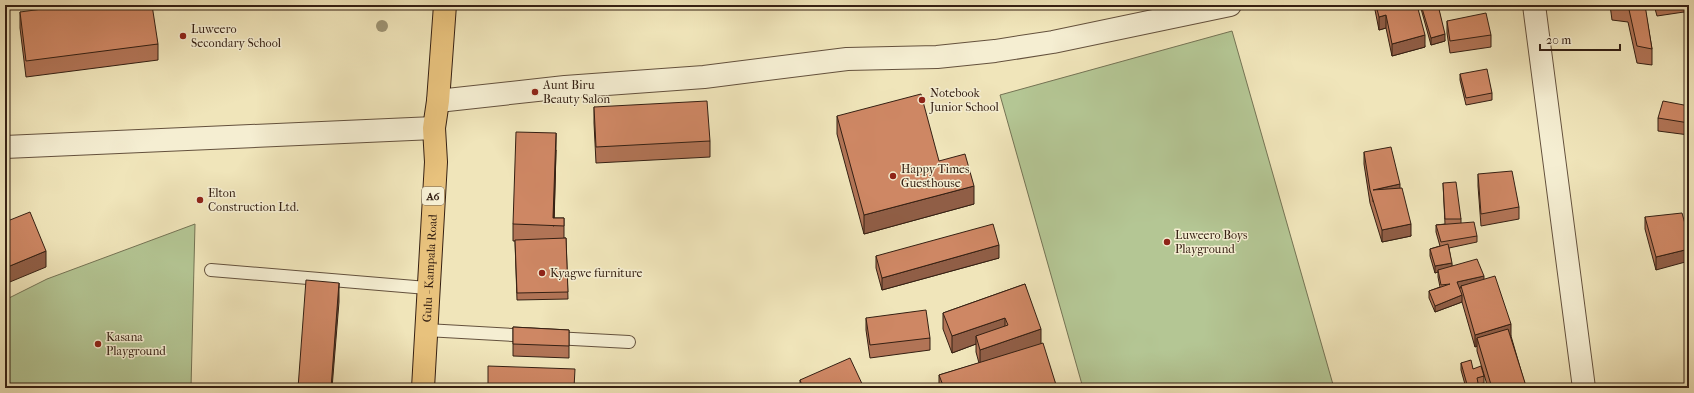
<svg xmlns="http://www.w3.org/2000/svg" width="1694" height="393" font-family="'IM FELL French Canon',serif">
	<rect width="100%" height="100%" fill="#f0e5ba"/>
	<filter id="stains"><feTurbulence type="fractalNoise" baseFrequency=".005" numOctaves="4"/><feColorMatrix values="0 0 0 0 .2 0 0 0 0 .09 0 0 0 0 .02 0 0 0 .5 -.17"/></filter>
	<radialGradient id="worn" r=".72"><stop offset=".6" stop-color="#630" stop-opacity="0"/><stop offset="1" stop-color="#630" stop-opacity=".3"/></radialGradient>
	<!-- green -->
	<path fill="#b4c694" stroke="#747354" d="M1232,31L1334,388H1083L1000,95Z
		M195,224L191,388H5V300L47,279Z"/>
	<g fill="none" stroke-linecap="round" stroke-linejoin="round">
		<!-- service casing -->
		<g stroke="#64513d" stroke-width="14">
			<path id="service" d="M211,270L427,288
				M426,330L530,336
				M554,338L629,342"/>
		</g>
		<!-- minor casing -->
		<g stroke="#64513d" stroke-width="24">
			<path id="minor" d="M1534,5L1584,388
				M438,101L565,87L704,77L847,59L937,57L995,51L1053,42L1230,5
				M5,147L434,128"/>
		</g>
		<!-- primary casing -->
		<g stroke="#352013" stroke-width="24">
			<g id="primary">
				<path id="s1" d="M423,388L436,162L434,128L438,101L445,5"/>
			</g>
		</g>
		<!-- service -->
		<use href="#service" stroke="#f5eed2" stroke-width="12"/>
		<!-- minor -->
		<use href="#minor" stroke="#f5eed2" stroke-width="22"/>
		<!-- primary -->
		<use href="#primary" stroke="#e8c27d" stroke-width="22"/>
	</g>
	<!-- trees -->
	<circle fill="#9e9474" cx="382" cy="26" r="6"/>
	<!-- wall -->
	<path fill="#b17456" stroke="#352013" d="M5,5H8V22H5Z
		M222,5H265L222,9Z
		M1375,5H1417L1425,47L1392,56L1386,28L1379,30L1375,10Z
		M1420,5H1438L1445,41L1431,45Z
		M1610,5H1654L1645,8L1652,49V65L1637,63L1628,22L1612,20Z
		M1654,5H1689L1688,25L1684,12L1657,16Z
		M20,12L158,44V60L26,77L20,28Z
		M1447,21L1491,35V47L1450,53L1447,33Z
		M1460,74L1492,93V100L1466,105L1460,80Z
		M1689,106V135L1658,131V118Z
		M594,107L710,141V157L596,163L594,123Z
		M837,116L939,161L974,204L864,234L837,134Z
		M556,150L554,218H564V238H566L568,299L517,300L515,241H513V224Z
		M1364,152L1400,188L1411,236L1382,242L1370,203L1364,164Z
		M1478,174L1519,207V219L1481,226L1478,186Z
		M1443,183L1461,219V223L1477,236V242L1449,248L1452,266L1484,280L1511,336L1526,388H1488L1477,351V346L1475,347L1462,302L1435,312L1429,298V291L1440,287L1438,277V272L1435,273L1430,256V249L1440,246L1436,232V225L1445,224Z
		M1645,217L1689,238L1656,270L1645,229Z
		M876,256L999,258L882,290L876,268Z
		M1025,284L1041,344L1057,388H939V375L979,363L976,352V344L952,353L943,329V313Z
		M866,318L930,338V350L870,358L866,330Z
		M513,327L569,330V358L513,356Z
		M1461,363L1473,369L1484,376V383L1478,384V388H1466L1461,370Z
		M800,380L864,388H800Z"/>
	<!-- shaded-wall -->
	<path fill="#905e46" stroke="#352013" d="M1643,5H1654L1643,9Z
		M1688,8H1689V24L1688,25Z
		M1386,15V28L1379,30V17Z
		M1445,34V41L1431,45V38Z
		M1425,35V47L1392,56V44Z
		M556,133V150L554,226H553Z
		M1400,184V196L1373,202V190Z
		M974,186V204L864,234V215Z
		M1411,224V236L1382,242V230Z
		M999,245V258L882,290V278Z
		M1689,249V261L1656,270V257Z
		M46,251V267L5,284V268Z
		M1452,263V270H1438V272L1435,273V266Z
		M1484,276V282L1461,286V288H1457V282Z
		M339,283V302L332,388H331Z
		M1462,295V302L1435,312V306Z
		M1005,318V334L976,336V344L952,353V336Z
		M1511,324V336L1477,338V346L1475,347V335Z
		M1041,329V345L980,366V350Z
		M1478,383V388H1470Z
		M1526,386V388H1517Z"/>
	<!-- building -->
	<path fill="#ce8764" stroke="#352013" d="M72,5H152L158,44L26,61L20,12Z
		M1376,5H1417L1425,35L1392,44L1386,15L1379,17Z
		M1421,5H1438L1445,34L1431,38Z
		M1625,5H1645L1652,49L1637,46L1628,5Z
		M1486,13L1491,35L1450,41L1447,21Z
		M1487,69L1492,93L1466,98L1460,74Z
		M921,94L939,161L965,154L974,186L864,215L837,116Z
		M707,101L710,141L596,147L594,107Z
		M1663,101L1689,106V123L1658,118Z
		M516,132L556,133L553,218H564V226L513,224Z
		M1391,147L1400,184L1373,190L1402,188L1411,224L1382,230L1370,190L1364,152Z
		M1512,171L1519,207L1481,214L1478,174Z
		M1456,182L1461,219H1445L1443,183Z
		M30,212L46,251L5,268V222Z
		M1682,213L1689,238V249L1656,257L1645,217Z
		M1474,222L1477,236L1441,242L1436,225Z
		M993,224L999,245L882,278L876,256Z
		M566,238L568,292L517,293L515,240Z
		M1448,244L1452,263L1435,266L1430,249Z
		M1477,259L1484,276L1457,282L1462,295L1435,306L1429,291L1450,284L1441,285L1438,270Z
		M1495,276L1511,324L1475,335L1461,286Z
		M306,280L339,283L331,388H298Z
		M1025,284L1041,329L980,350L976,336L1008,325L1005,318L952,336L943,313Z
		M926,310L930,338L870,345L866,318Z
		M513,327L569,330V346L513,344Z
		M1508,329L1526,386L1517,388H1492L1477,338Z
		M1043,343L1057,388H944L939,375Z
		M850,358L864,388H803L800,380Z
		M1471,360L1473,369L1481,366L1484,376L1477,378L1478,383L1470,388H1468L1461,363Z
		M488,366L575,369L574,388H488Z
		M609,386L619,388H609Z"/>
	<!-- markers -->
	<g fill="#8f2418" stroke="#f5eed2" stroke-width="1.5">
		<circle cx="183" cy="36" r="4"/>
		<circle cx="535" cy="92" r="4"/>
		<circle cx="922" cy="100" r="4"/>
		<circle cx="893" cy="176" r="4"/>
		<circle cx="200" cy="200" r="4"/>
		<circle cx="1167" cy="242" r="4"/>
		<circle cx="542" cy="273" r="4"/>
		<circle cx="98" cy="344" r="4"/>
	</g>
	<g text-anchor="middle" stroke-width="3" stroke-linejoin="round" paint-order="stroke">
		<!-- shield labels -->
		<rect fill="#f5eed2" stroke="#6f5e4c" stroke-width="1" x="422" y="187" width="22" height="18" rx="3"/>
		<g font-size="11" font-weight="bold" fill="#352013">
			<text x="433" y="200">A6</text>
		</g>
		<!-- poi labels -->
		<g font-size="12" fill="#352013" stroke="#f5eed2" text-anchor="start">
			<text x="191" y="33">Luweero<tspan x="191" dy="14">Secondary School</tspan></text>
			<text x="543" y="89">Aunt Biru<tspan x="543" dy="14">Beauty Salon</tspan></text>
			<text x="930" y="97">Notebook<tspan x="930" dy="14">Junior School</tspan></text>
			<text x="901" y="173">Happy Times<tspan x="901" dy="14">Guesthouse</tspan></text>
			<text x="208" y="197">Elton<tspan x="208" dy="14">Construction Ltd.</tspan></text>
			<text x="1175" y="239">Luweero Boys<tspan x="1175" dy="14">Playground</tspan></text>
			<text x="550" y="277">Kyagwe furniture</text>
			<text x="106" y="341">Kasana<tspan x="106" dy="14">Playground</tspan></text>
		</g>
		<!-- street labels -->
		<g font-size="12" fill="#352013" stroke="#f5eed2">
			<text dy="4" stroke="none"><textPath href="#s1" startOffset="120">Gulu - Kampala Road</textPath></text>
		</g>
	</g>
	<!-- margin -->
	<rect width="1694" height="393" fill="none" stroke="#f0e5ba" stroke-width="20"/>
	<rect x="6" y="6" width="1682" height="381" fill="none" stroke="#352013" stroke-width="2"/>
	<rect x="10" y="10" width="1674" height="373" fill="none" stroke="#352013"/>
	<!-- scale -->
	<path d="M1540 44v6h80v-6" fill="none" stroke="#352013" stroke-width="2"/>
	<text x="1546" y="44" font-size="12" fill="#352013" stroke="#f5eed2" stroke-width="3" paint-order="stroke">20 m</text>
	<rect width="100%" height="100%" filter="url(#stains)"/>
	<rect width="100%" height="100%" fill="url(#worn)"/>
</svg>
